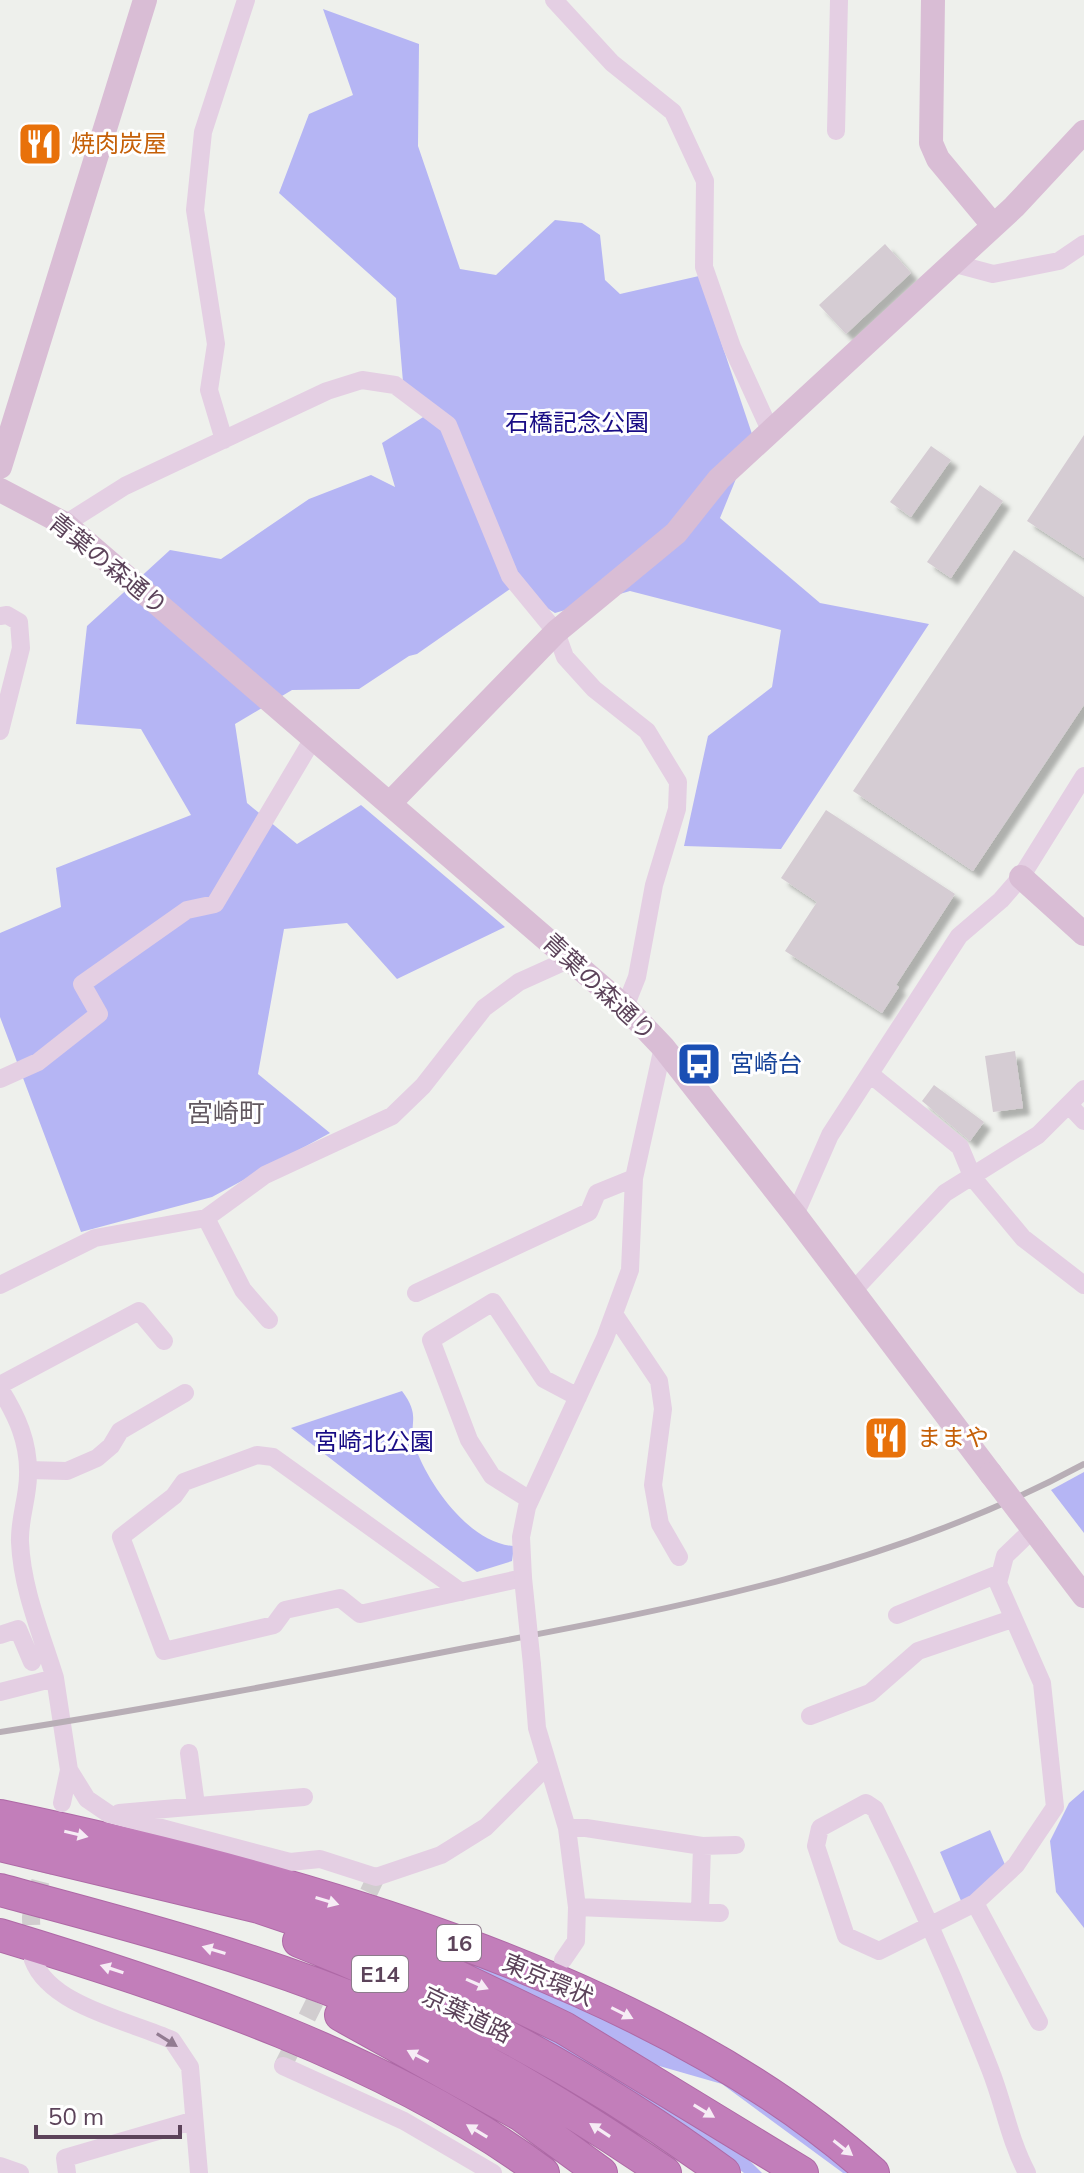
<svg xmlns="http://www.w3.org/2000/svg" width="1084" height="2173" font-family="Mulish,'Noto Sans JP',sans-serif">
	<defs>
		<filter id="shadow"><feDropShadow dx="7" dy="7" stdDeviation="2" flood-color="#0004"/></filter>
	</defs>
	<rect width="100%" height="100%" fill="#eef0ec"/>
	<!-- green -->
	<path fill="#b5b5f4" d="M323,9L419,44L418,146L460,269L496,275L555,220L582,223L600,235L605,280L620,294L699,276L753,437L720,518L820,603L929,624L781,849L684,846L708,736L772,687L781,630L630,591L555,613L513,587L417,654L409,656L359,689L292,690L235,724L247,803L297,844L361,805L505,927L397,979L347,923L284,929L258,1074L330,1133L212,1197L81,1232L0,1017V933L61,907L56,868L191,815L141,729L76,724L87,626L170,550L221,559L309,499L371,475L395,487L382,443L436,409L403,382L396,298L279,193L309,114L353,95Z
		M402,1391C423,1419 406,1423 416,1449C430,1487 471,1544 514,1546L512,1561L477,1572L291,1428Z
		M1084,1472V1533L1051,1490Z
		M1084,1790V1928L1056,1892L1050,1841L1069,1803Z
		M990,1830L1006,1867L962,1903L940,1852Z
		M304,1905C460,1958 616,2011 756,2100C790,2121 821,2149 853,2173H843L722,2084L635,2059Z
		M415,1970L521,2016L745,2156L762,2173H744L692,2134Z"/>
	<!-- building -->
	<path fill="#d5ccd3" filter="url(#shadow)" d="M885,244L911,273L846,334L819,305Z
		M1084,435V558L1027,521Z
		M931,446L951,460L911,517L890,502Z
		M980,485L1003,501L951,578L927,562Z
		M1014,550L1084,597V705L973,871L853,791Z
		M826,810L955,894L896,985L899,987L882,1013L785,951L817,902L781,878Z
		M1015,1051L1023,1108L993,1112L985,1056Z
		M934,1085L984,1122L970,1141L922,1101Z"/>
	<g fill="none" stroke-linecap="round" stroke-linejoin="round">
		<!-- street-tunnel -->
		<path stroke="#d1cdcf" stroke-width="18" stroke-dasharray="18 9" stroke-linecap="butt" d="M357,1917L376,1877
			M32,1952L31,1917L49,1848
			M283,2066L326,1979"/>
		<!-- highway casing -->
		<g stroke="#ae69a6" stroke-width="34">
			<path id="highway" d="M0,1816C284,1875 654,1976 873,2173
				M0,1845L259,1907L439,1968L564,2028L802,2173
				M0,1890C127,1924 255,1957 376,2008C478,2052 574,2111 665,2173
				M0,1935C180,1989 391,2060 543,2173
				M299,1941C451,2001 592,2076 724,2173
				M341,2015L521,2115L601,2173"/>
		</g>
		<!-- street -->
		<path stroke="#e4cfe3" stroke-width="18" d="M554,0L612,63L673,112L705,181L704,267L732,347L770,430
			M836,131L839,0
			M952,263L993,274L1059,261L1084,244
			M224,440L209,390L216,344L195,210L203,132L246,0
			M65,524L125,486L327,391L362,380L395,385L448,425L510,576L556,632L565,657L594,689L647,731L678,782L677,809L654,885L637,977L625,1007
			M0,616L7,615L19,622L21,648L0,731
			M870,1074L960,1147L973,1178L1023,1238L1084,1285
			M0,1079L38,1062L99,1014L82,984L187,910L215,904L314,737
			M1069,1105L1084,1121
			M795,1215L830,1135L959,936L1001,900L1021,877L1084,776
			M206,1218L243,1290L269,1320
			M0,1285L95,1238L206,1218L265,1175L392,1116L423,1086L484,1008L519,982L570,959
			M852,1292L945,1193L1038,1135L1084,1089
			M416,1293L589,1212L597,1193L634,1178
			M614,1314L659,1381L663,1409L653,1485L660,1524L679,1557
			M0,1385L139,1311L164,1341
			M0,1389C17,1416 29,1442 28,1475C28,1498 19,1519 20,1542C22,1589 41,1633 55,1678L0,1692
			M28,1470L67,1471L97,1458L111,1446L120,1431L185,1393
			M530,1500L492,1476L469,1440L431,1340L493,1302L544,1379L578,1397
			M461,1592L273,1457L257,1455L184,1482L174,1496L121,1537L164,1651L274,1625L285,1610L340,1598L360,1614L523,1578L521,1537L527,1507L605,1338L630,1270L634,1178L663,1047
			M897,1615L998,1574
			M0,1635L18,1629L32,1662
			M532,1665L537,1728L567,1828L577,1907L576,1941L563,1960
			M55,1678L69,1770L62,1803
			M810,1716L870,1693L918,1651L1012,1619
			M189,1753L196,1805
			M69,1770L87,1799L109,1814L290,1862L320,1859L376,1877L441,1855L486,1827L547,1766
			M119,1813L304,1797
			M567,1828H586L702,1846L736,1845
			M975,1903L1039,2022
			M577,1907L720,1913
			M700,1910L702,1846
			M33,1960C50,2006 130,2021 172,2040L190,2067L199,2173
			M283,2066L404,2121L493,2173
			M0,2166L20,2173
			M67,2173L65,2158L192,2121
			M1027,2173C1009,2139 1004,2104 990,2069C955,1980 917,1894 875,1809L866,1803L820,1828L816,1846L846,1936L879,1951L975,1903L1016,1865L1055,1807L1042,1683L998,1583L1005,1556L1033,1529"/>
		<!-- secondary -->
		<path stroke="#d9bdd5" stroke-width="24" d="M933,0L931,143L938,159L993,225
			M0,467L145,0
			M0,490L65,524L625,1007L663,1047L795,1215L991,1474
			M390,803L556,632L676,533L719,479L1014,207L1084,132
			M1021,877L1084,934
			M1033,1529L1084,1596"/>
		<!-- highway -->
		<use href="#highway" stroke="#c27eba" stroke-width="32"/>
		<!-- rail -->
		<path stroke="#b8aeb6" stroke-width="6" d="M0,1732C155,1708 311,1678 465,1648C677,1608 892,1568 1084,1464"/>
		<!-- street-bridge -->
		<path stroke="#e4cfe3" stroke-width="18" d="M523,1578L532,1665"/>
		<!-- secondary-bridge -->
		<path stroke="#d9bdd5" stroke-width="24" d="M991,1474L1033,1529"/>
	</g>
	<!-- one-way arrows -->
	<defs><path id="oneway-solid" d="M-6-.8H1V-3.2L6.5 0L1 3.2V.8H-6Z" transform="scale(2)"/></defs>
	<g fill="#f6ecf5">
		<use href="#oneway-solid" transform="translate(76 1834) rotate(13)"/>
		<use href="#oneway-solid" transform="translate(327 1901) rotate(17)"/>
		<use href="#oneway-solid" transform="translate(214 1950) rotate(-163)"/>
		<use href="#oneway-solid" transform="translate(112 1969) rotate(-162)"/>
		<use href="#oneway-solid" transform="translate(477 1984) rotate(24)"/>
		<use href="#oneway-solid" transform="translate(622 2013) rotate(27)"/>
		<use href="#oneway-solid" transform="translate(418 2056) rotate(-152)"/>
		<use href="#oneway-solid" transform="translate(704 2111) rotate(31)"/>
		<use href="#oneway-solid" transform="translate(600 2130) rotate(-147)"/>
		<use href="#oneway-solid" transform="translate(477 2131) rotate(-149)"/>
		<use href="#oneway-solid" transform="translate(843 2148) rotate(38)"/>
	</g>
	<use fill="#927b91" href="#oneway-solid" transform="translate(167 2040) rotate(32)"/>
	<!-- icons -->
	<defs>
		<g id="restaurant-square" transform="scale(2.3)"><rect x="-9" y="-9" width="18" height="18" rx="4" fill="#e8710a" stroke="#fff"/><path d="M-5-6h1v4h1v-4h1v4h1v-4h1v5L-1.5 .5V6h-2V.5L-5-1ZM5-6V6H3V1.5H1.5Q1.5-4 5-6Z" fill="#fff"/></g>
		<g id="bus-square" transform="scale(2.3)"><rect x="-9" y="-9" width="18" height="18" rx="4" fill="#1a4fb4" stroke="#fff"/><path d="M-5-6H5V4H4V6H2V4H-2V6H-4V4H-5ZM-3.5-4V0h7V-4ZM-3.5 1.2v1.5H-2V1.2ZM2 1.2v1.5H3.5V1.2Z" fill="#fff"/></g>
	</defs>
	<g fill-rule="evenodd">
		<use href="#restaurant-square" x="40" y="144"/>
		<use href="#bus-square" x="699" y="1064"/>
		<use href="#restaurant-square" x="886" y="1438"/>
	</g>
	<g text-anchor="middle" stroke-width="6" stroke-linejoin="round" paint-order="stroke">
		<!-- shield labels -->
		<g fill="#fff" stroke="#8d7b8c" stroke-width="2">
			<rect x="437" y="1925" width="44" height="36" rx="6"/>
			<rect x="352" y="1956" width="56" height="36" rx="6"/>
		</g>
		<g font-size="22" font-weight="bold" fill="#5c435a">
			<text x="459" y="1951">16</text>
			<text x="380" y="1982">E14</text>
		</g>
		<!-- food labels -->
		<g font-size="24" fill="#c56008" stroke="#fff" text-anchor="start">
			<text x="71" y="152">焼肉炭屋</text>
			<text x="917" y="1446">ままや</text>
		</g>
		<!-- park labels -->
		<g font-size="24" fill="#180c85" stroke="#fff">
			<text x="577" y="431">石橋記念公園</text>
			<text x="374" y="1450">宮崎北公園</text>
		</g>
		<!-- street labels -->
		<g font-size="24" fill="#5c435a" stroke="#fff">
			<text transform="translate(108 564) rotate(39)" y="8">青葉の森通り</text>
			<text transform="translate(599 987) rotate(43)" y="8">青葉の森通り</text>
			<text transform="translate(548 1980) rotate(23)" y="8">東京環状</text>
			<text transform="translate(467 2015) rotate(26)" y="8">京葉道路</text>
		</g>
		<!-- transit labels -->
		<g font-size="24" fill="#164399" stroke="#fff" text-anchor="start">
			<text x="730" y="1072">宮崎台</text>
		</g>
		<!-- neighbourhood labels -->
		<g font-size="26" fill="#635961" stroke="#fff">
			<text x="226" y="1122">宮崎町</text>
		</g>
	</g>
	<!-- scale -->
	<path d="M36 2125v12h144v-12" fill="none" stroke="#5c435a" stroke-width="4"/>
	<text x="48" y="2125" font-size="24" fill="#5c435a" stroke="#ffffff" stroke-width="6" paint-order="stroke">50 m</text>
</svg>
